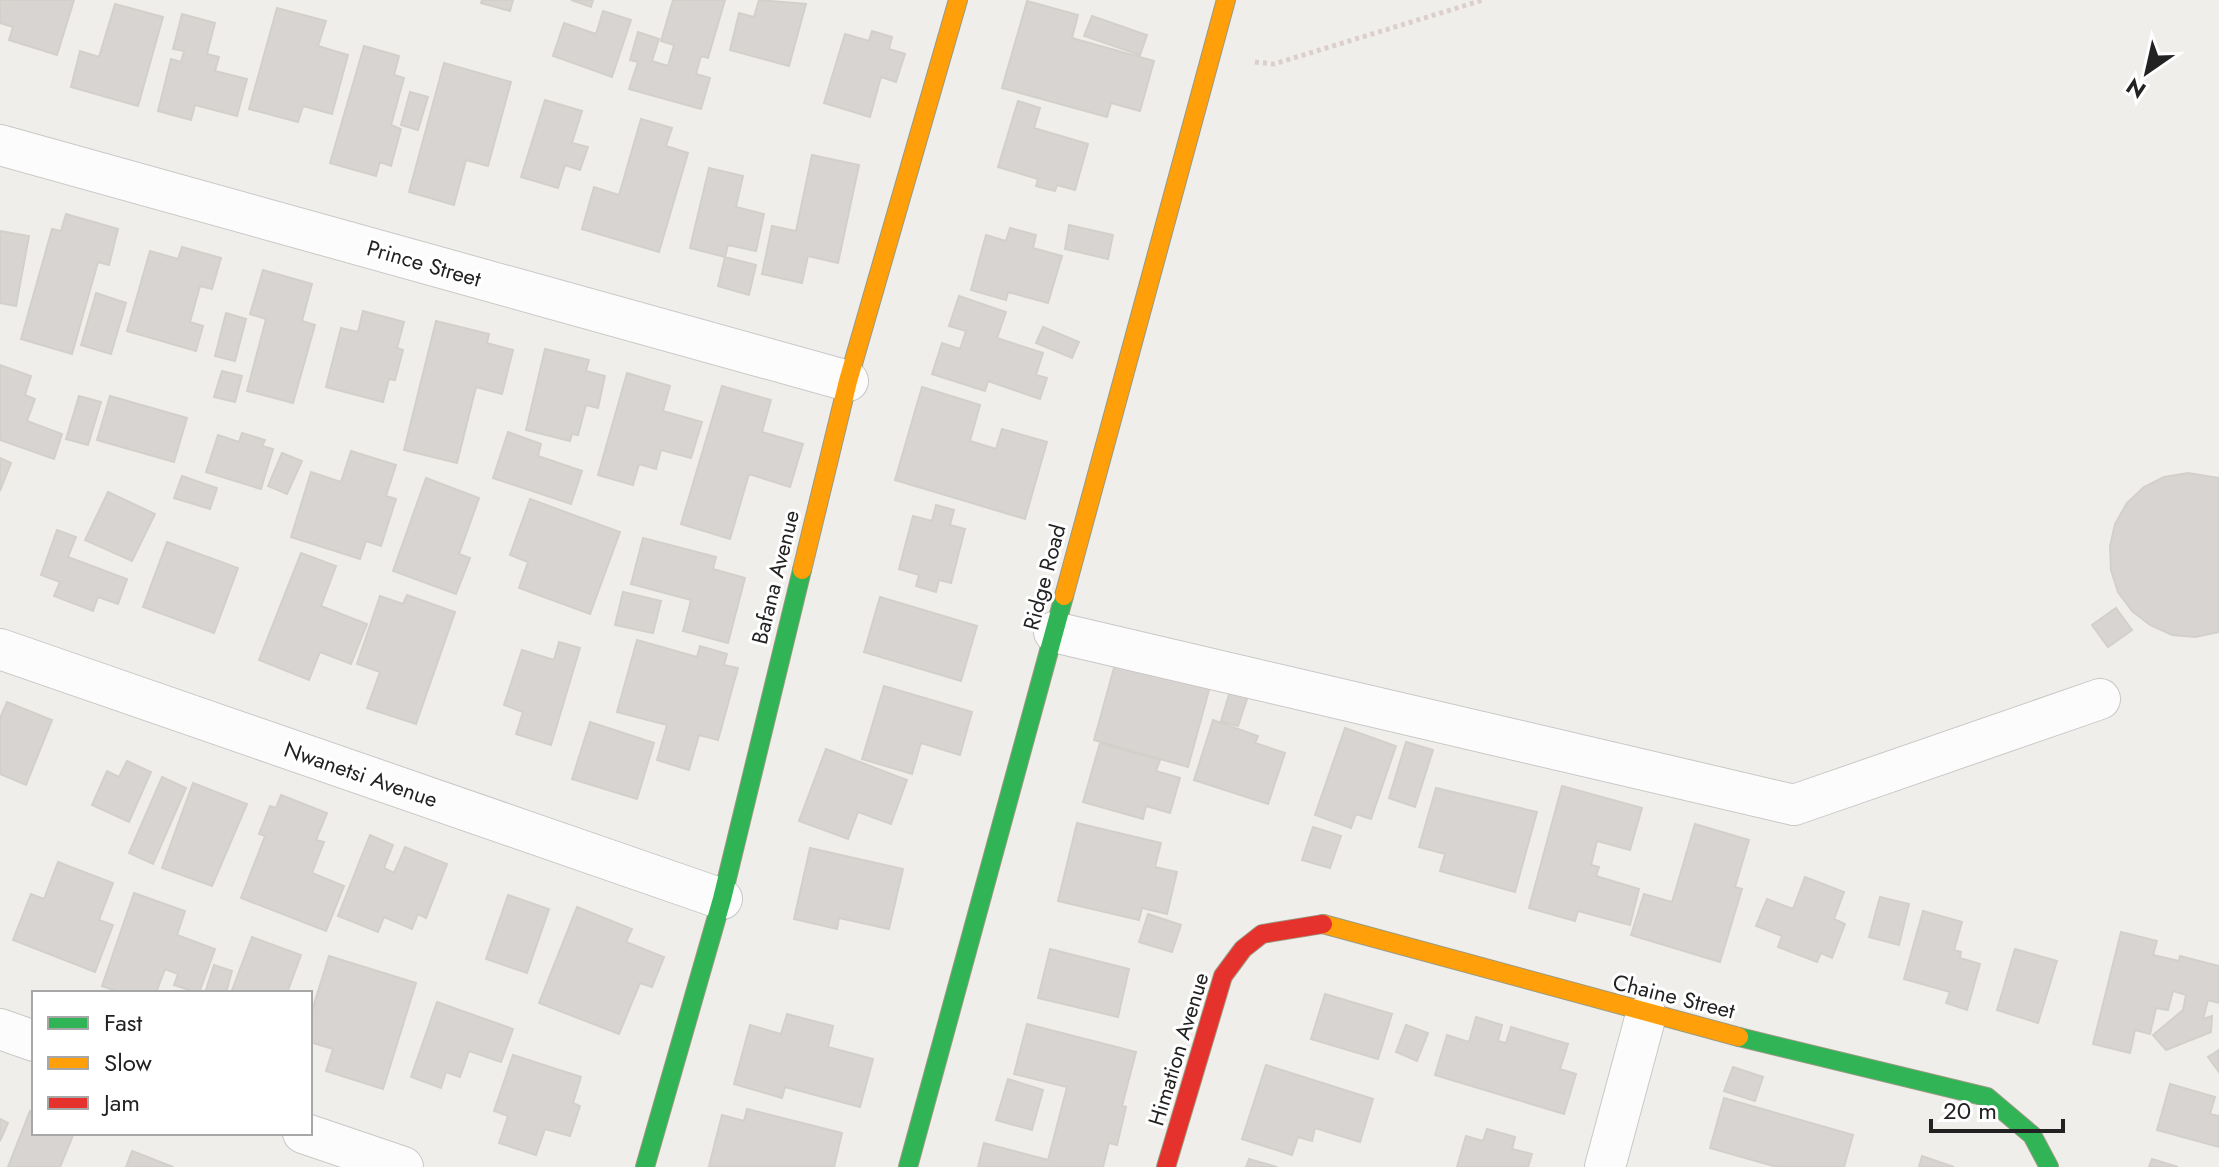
<svg xmlns="http://www.w3.org/2000/svg" width="2219" height="1167" font-family="Jost,sans-serif">
	<rect width="100%" height="100%" fill="#f0eeeb"/>
	<!-- building -->
	<path fill="#d7d4d2" stroke="#d3d0cc" stroke-width="2" d="M0,0H74L57,55L9,40L13,27L0,23Z
		M482,0H513L510,11L481,3Z
		M571,0H593L591,7Z
		M673,0H725L708,58L701,56L696,74L710,78L701,109L629,89L638,62L630,60L638,32L659,39L652,61L668,66L674,45L661,41Z
		M759,0L806,4L789,66L730,50L739,13L754,17Z
		M1027,1L1078,15L1072,38L1154,61L1140,111L1111,103L1107,117L1002,88Z
		M115,4L163,17L138,106L71,87L80,51L99,57Z
		M277,8L326,21L318,46L348,55L332,114L303,106L298,122L249,109Z
		M603,11L631,20L612,77L553,56L564,23L596,34Z
		M182,14L215,23L207,54L219,57L215,71L247,79L237,116L195,105L191,120L158,111L171,59L181,62L184,51L173,49Z
		M1092,16L1147,35L1140,55L1084,36Z
		M872,31L892,37L889,49L905,54L896,82L881,77L870,117L824,103L845,34L869,41Z
		M364,46L399,56L394,75L404,78L391,125L401,129L391,166L380,162L376,176L330,163Z
		M444,63L511,82L488,166L466,160L454,205L409,192Z
		M410,92L428,97L418,130L401,125Z
		M545,100L582,111L572,143L588,147L580,170L565,165L558,188L521,177Z
		M1018,101L1040,108L1034,128L1088,144L1075,190L1057,185L1055,191L1036,186L1038,179L998,167Z
		M641,119L672,128L666,146L688,153L659,252L582,229L594,187L619,195Z
		M812,155L859,165L838,263L808,256L802,283L762,274L772,226L796,231Z
		M709,168L743,176L736,207L764,214L756,251L728,245L725,257L690,248Z
		M66,214L118,229L109,265L98,262L72,354L21,339L52,229L61,231Z
		M1069,225L1113,235L1108,259L1065,249Z
		M1010,228L1036,235L1033,248L1062,256L1048,303L1008,292L1006,300L971,290L986,235L1006,241Z
		M0,231L29,236L16,306L0,303Z
		M182,247L221,258L212,289L200,286L190,322L203,326L196,351L127,331L150,251L178,259Z
		M725,257L756,265L749,295L718,286Z
		M263,270L312,284L302,321L315,325L293,403L247,391L266,319L250,314Z
		M96,293L126,303L111,354L81,345Z
		M959,296L1006,312L997,338L1043,353L1036,375L1047,378L1040,399L988,381L985,391L932,374L942,343L960,349L966,331L949,326Z
		M363,311L404,322L397,348L403,350L395,380L389,379L383,402L326,387L341,328L358,332Z
		M226,313L246,319L235,361L215,356Z
		M436,321L489,334L487,343L513,350L502,394L476,387L457,463L404,450Z
		M1043,327L1079,342L1072,358L1036,343Z
		M545,349L589,360L586,371L605,376L598,408L586,405L578,435L572,434L570,441L526,430Z
		M0,365L31,376L25,395L35,399L27,421L62,434L54,459L0,440Z
		M222,371L242,376L235,402L214,397Z
		M627,373L670,386L663,411L702,422L691,458L661,450L656,469L639,464L633,485L598,475Z
		M722,386L771,400L762,432L803,444L790,487L749,474L730,539L681,524Z
		M922,387L980,405L970,441L996,449L1002,429L1047,442L1025,519L895,480Z
		M79,396L101,402L88,445L66,439Z
		M110,396L187,418L174,462L97,440Z
		M508,432L541,444L538,456L582,471L571,504L493,478Z
		M242,433L265,440L262,446L273,449L261,489L206,472L218,435L239,442Z
		M351,451L396,465L386,496L396,499L381,546L366,541L360,559L291,537L311,472L341,482Z
		M282,453L302,461L287,494L268,486Z
		M0,458L11,463L0,491Z
		M2188,473L2219,478V632L2195,637L2172,635L2150,625L2132,611L2118,592L2111,570L2110,546L2115,524L2127,503L2144,487L2164,477Z
		M182,476L217,488L210,509L174,498Z
		M426,478L479,498L459,554L470,558L456,594L393,571Z
		M108,492L155,514L132,561L85,540Z
		M530,499L620,532L590,614L519,588L528,562L510,555Z
		M936,505L954,510L950,525L965,529L951,583L939,580L936,592L916,586L919,575L899,569L913,516L932,521Z
		M57,530L76,537L68,557L127,579L118,604L98,597L93,611L54,596L60,582L41,575Z
		M643,538L716,557L713,569L745,578L728,643L683,631L691,600L631,584Z
		M167,542L238,568L214,633L143,607Z
		M301,553L336,566L321,606L367,624L351,664L320,652L309,680L259,660Z
		M623,592L661,601L653,633L615,625Z
		M407,595L455,612L416,724L367,708L380,672L357,664L380,596L403,604Z
		M880,597L977,626L961,681L864,652Z
		M2116,608L2132,630L2108,647L2092,625Z
		M637,640L697,657L700,646L727,654L724,665L738,668L718,740L699,735L689,770L657,760L667,725L617,712Z
		M559,642L580,648L551,745L516,734L523,712L504,705L522,650L554,660Z
		M1117,657L1211,683L1188,767L1094,740Z
		M884,686L972,712L960,755L921,743L912,774L862,759Z
		M1231,688L1249,693L1238,726L1221,721Z
		M7,702L52,720L26,785L0,774V718Z
		M1213,720L1258,736L1255,743L1285,753L1268,804L1194,780Z
		M590,722L654,743L637,799L572,779Z
		M1345,728L1396,746L1371,819L1356,814L1351,828L1315,815Z
		M1406,742L1433,750L1415,807L1389,798Z
		M1100,743L1160,760L1156,771L1180,778L1170,813L1146,806L1143,819L1083,802Z
		M826,749L907,780L891,824L858,812L848,839L799,821Z
		M127,761L151,772L129,822L92,805L107,771L119,777Z
		M162,777L186,788L153,864L129,853Z
		M193,783L247,804L212,886L162,868Z
		M1562,786L1642,808L1630,850L1597,841L1591,865L1599,867L1596,876L1639,889L1630,925L1578,911L1575,921L1529,908Z
		M1436,788L1537,812L1515,892L1440,871L1445,854L1419,847Z
		M281,795L327,813L316,840L324,842L312,873L344,886L326,931L241,898L265,836L259,834L270,806L276,808Z
		M1077,823L1161,843L1155,867L1177,872L1167,914L1142,908L1139,920L1058,901Z
		M1695,824L1749,840L1735,887L1742,889L1720,962L1631,935L1644,894L1672,902Z
		M1313,827L1341,836L1330,868L1302,860Z
		M370,835L393,845L384,868L394,873L405,847L447,864L426,918L418,914L412,929L384,917L378,932L338,916Z
		M810,848L903,869L889,929L839,918L837,929L794,919Z
		M58,862L113,883L99,920L113,925L95,972L13,940L31,894L44,899Z
		M1805,877L1844,892L1834,919L1845,924L1832,958L1821,953L1817,962L1778,947L1782,936L1756,926L1767,899L1793,909Z
		M134,893L185,911L177,935L215,949L199,993L174,985L178,974L165,969L156,993H123L102,986Z
		M508,895L549,909L527,973L486,959Z
		M1880,897L1909,904L1899,945L1869,937Z
		M577,907L632,929L626,942L664,957L652,987L640,983L619,1034L539,1003Z
		M1923,911L1962,922L1954,950L1961,952L1960,958L1980,964L1967,1010L1946,1003L1950,992L1904,979Z
		M1148,914L1181,925L1172,952L1139,942Z
		M2121,932L2157,941L2153,955L2179,961L2180,956L2219,966V1003L2208,1000L2203,1019L2212,1016L2211,1032L2166,1050L2153,1035L2183,1010L2186,995L2173,991L2168,1010L2156,1008L2150,1034L2135,1030L2130,1053L2093,1044Z
		M252,937L301,955L287,993H231Z
		M1050,949L1129,969L1118,1017L1038,998Z
		M2015,949L2057,961L2038,1023L1997,1010Z
		M329,956L416,983L383,1089L326,1071L333,1049L310,1042V1017Z
		M214,965L232,971L226,993H205Z
		M1325,994L1392,1014L1378,1059L1311,1039Z
		M437,1002L513,1029L501,1062L469,1051L460,1077L446,1072L441,1088L411,1077Z
		M787,1014L833,1026L828,1047L873,1059L860,1107L785,1087L782,1098L734,1084L750,1025L781,1034Z
		M1476,1017L1502,1025L1498,1041L1506,1043L1511,1027L1568,1044L1560,1069L1576,1074L1564,1114L1435,1075L1447,1035L1469,1042Z
		M1027,1024L1136,1052L1122,1106L1126,1107L1117,1145L1109,1143L1103,1167H978L984,1143L1048,1160L1067,1087L1014,1074Z
		M1406,1025L1428,1033L1417,1061L1396,1052Z
		M2219,1050V1072L2208,1057Z
		M513,1055L581,1077L573,1103L580,1106L570,1136L545,1129L536,1155L499,1143L508,1116L494,1111Z
		M1266,1065L1373,1099L1360,1142L1315,1128L1312,1141L1298,1137L1292,1155L1242,1139Z
		M1733,1067L1763,1077L1755,1101L1724,1091Z
		M1008,1079L1043,1090L1032,1130L996,1120Z
		M2170,1084L2215,1097L2210,1114L2219,1116V1147L2157,1130Z
		M1724,1098L1853,1135L1844,1167H1777L1710,1148Z
		M747,1109L842,1133L834,1167L709,1166L722,1115L744,1121Z
		M30,1111L34,1113V1133H74L60,1167H8Z
		M0,1119L8,1123L0,1141Z
		M1487,1129L1515,1137L1512,1149L1532,1154L1528,1167H1457L1466,1136L1483,1141Z
		M132,1151L173,1167H126Z
		M1922,1156L1954,1167H1919Z
		M1249,1159L1277,1167H1246Z
		M2152,1159L2178,1167H2149Z"/>
	<g fill="none" stroke-linecap="round" stroke-linejoin="round">
		<!-- street casing -->
		<g stroke="#c9c8c7" stroke-width="42">
			<path id="street" d="M0,145L848,381
				M1054,632L1794,805L2100,699
				M0,649L722,899
				M0,1029L34,1041
				M303,1133L403,1167
				M1605,1167L1646,1015"/>
		</g>
		<!-- fast casing -->
		<g stroke="#999a82" stroke-width="20">
			<path id="fast" d="M1739,1037L1987,1097L2032,1135L2049,1167
				M645,1167L722,899L802,570
				M908,1167L1064,596"/>
		</g>
		<!-- slow casing -->
		<g stroke="#999a82" stroke-width="20">
			<path id="slow" d="M802,570L848,381L958,0
				M1064,596L1226,0
				M1323,924L1739,1037"/>
		</g>
		<!-- jam casing -->
		<g stroke="#999a82" stroke-width="20">
			<path id="jam" d="M1166,1167L1223,976L1243,949L1262,934L1323,924"/>
		</g>
		<!-- path -->
		<path stroke="#dccecd" stroke-width="5" stroke-dasharray="4 4" stroke-linecap="butt" d="M1255,62L1274,64L1483,0"/>
		<!-- street -->
		<use href="#street" stroke="#fdfcfc" stroke-width="40"/>
		<!-- fast -->
		<use href="#fast" stroke="#30b455" stroke-width="18"/>
		<!-- slow -->
		<use href="#slow" stroke="#ff9f0a" stroke-width="18"/>
		<!-- jam -->
		<use href="#jam" stroke="#e5322d" stroke-width="18"/>
	</g>
	<g text-anchor="middle" stroke-width="6" stroke-linejoin="round" paint-order="stroke">
		<!-- street labels -->
		<g font-size="22" fill="#222" stroke="#fff">
			<text transform="translate(424 263) rotate(16)" y="8">Prince Street</text>
			<text transform="translate(775 577) rotate(-76)" y="8">Bafana Avenue</text>
			<text transform="translate(1044 577) rotate(-75)" y="8">Ridge Road</text>
			<text transform="translate(361 774) rotate(19)" y="8">Nwanetsi Avenue</text>
			<text transform="translate(1674 996) rotate(14)" y="8">Chaine Street</text>
			<text transform="translate(1178 1049) rotate(-73)" y="8">Himation Avenue</text>
		</g>
	</g>
	<!-- legend -->
	<rect x="32" y="991" width="280" height="144" fill="#ffffff" stroke="#a7a7a7" stroke-width="2"/>
	<rect x="48" y="1017" width="40" height="12" fill="#30b455" stroke="#a7a7a7" stroke-width="2"/>
	<text x="104" y="1031" font-size="24" fill="#222222">Fast</text>
	<rect x="48" y="1057" width="40" height="12" fill="#ff9f0a" stroke="#a7a7a7" stroke-width="2"/>
	<text x="104" y="1071" font-size="24" fill="#222222">Slow</text>
	<rect x="48" y="1097" width="40" height="12" fill="#e5322d" stroke="#a7a7a7" stroke-width="2"/>
	<text x="104" y="1111" font-size="24" fill="#222222">Jam</text>
	<!-- north arrow -->
	<g transform="translate(2147 72) rotate(214)" stroke="#ffffff" stroke-width="6" paint-order="stroke">
	<path d="M0-6L14 30L0 20L-14 30Z" fill="#222222"/>
	<text y="-12" font-size="22" font-weight="bold" text-anchor="middle" fill="#222222">N</text>
	</g>
	<!-- scale -->
	<path d="M1931 1119v12h132v-12" fill="none" stroke="#222222" stroke-width="4"/>
	<text x="1943" y="1119" font-size="24" fill="#222222" stroke="#ffffff" stroke-width="6" paint-order="stroke">20 m</text>
</svg>
